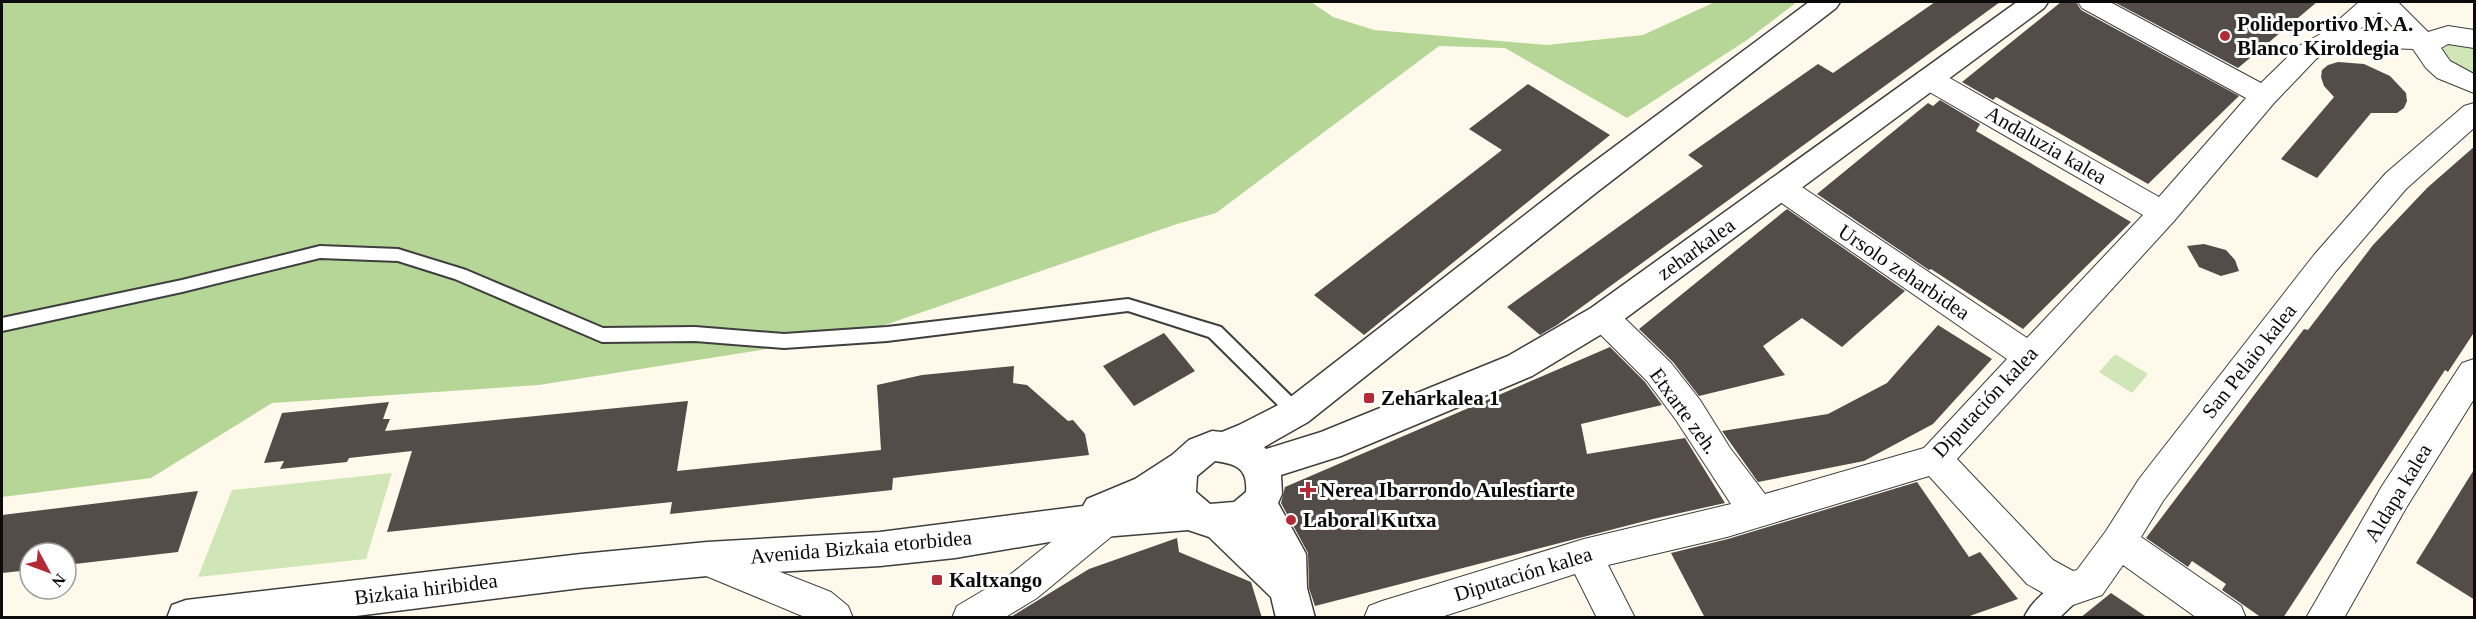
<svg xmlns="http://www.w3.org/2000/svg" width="2476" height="619" font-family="Georgia,serif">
	<rect width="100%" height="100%" fill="#fef9ea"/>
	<!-- green -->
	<path fill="#d1e6b6" d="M2462,42L2474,45V78L2457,71L2441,48L2445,44Z
		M2115,354L2148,374L2132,393L2099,372Z
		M392,473L366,559L198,577L232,490Z"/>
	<!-- forest -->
	<path fill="#b5d696" d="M2,2H1311L1333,17L1374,30L1547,45L1643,35L1715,2H1797L1747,40L1627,118L1505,48L1439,46L1216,213L1177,224L856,335L539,385L272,403L151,478L2,497Z"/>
	<!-- building -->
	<path fill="#534c48" d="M1935,2H2000L1557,325L1540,335L1507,307L1703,166L1688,155L1818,64L1833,73Z
		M2061,2H2076L2081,10L2239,96L2148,184L1996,97L1993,100L1962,82Z
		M2114,2H2317L2238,68Z
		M2338,62L2364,64L2390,76L2406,93L2407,101L2404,108L2397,113H2371L2317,178L2281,159L2334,97L2324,86L2321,77L2322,70L2328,65Z
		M1528,84L1610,135L1364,335L1314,295L1502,150L1469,129Z
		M1940,100L1980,124L1976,131L2131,222L2023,329L1931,269L1929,270L1817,194L1928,103L1933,106Z
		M2475,146V331L2448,372L2445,370L2283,618H2262L2222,590L2226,584L2192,561L2188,567L2146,538L2304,329L2308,330L2373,245L2427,188Z
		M1787,209L1905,291L1842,347L1802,318L1763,346L1785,375L1699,396L1673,362L1639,329Z
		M2204,244L2226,250L2235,260L2239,271L2221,276L2199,267L2187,246Z
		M1938,325L1992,359L1933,424L1864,461L1758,482L1722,431L1828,414L1887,383Z
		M1164,333L1195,371L1134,406L1103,366Z
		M1610,347L1645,382L1662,405L1581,424L1587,454L1685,438L1725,503L1653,519L1315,606L1309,588L1308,553L1281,503L1285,487Z
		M1014,366L1013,383L1027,385L1068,421L1073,420L1085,434L1089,455L893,478L892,490L670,514L672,502L387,532L412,451L349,458L347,462L280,469L284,461L264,463L282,413L389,402L383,419H390L385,431L688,401L677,471L881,450L877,385L922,375Z
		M2475,468V600L2416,563Z
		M1917,482L1969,557L1980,552L2018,599L1964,618H1705L1671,553L1728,539Z
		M198,491L178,552L66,565V553H30V570L2,573V515Z
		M1177,538L1179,552L1251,582L1262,618H1009L1089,569Z
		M2111,593L2148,618H2080Z"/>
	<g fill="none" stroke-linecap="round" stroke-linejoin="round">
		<!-- service casing -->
		<g stroke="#3e3e3e" stroke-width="4">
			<path id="service" d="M320,246L398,249L466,270L603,328L695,327L784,334L887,327L1128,299L1221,327L1302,407L1305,412L1302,417L1296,419L1290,417L1209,337L1128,311L887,341L784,348L695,341L602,342L455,279L398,261L320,258L182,292L2,331V318L182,280Z"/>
		</g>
		<!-- pedestrian casing -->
		<g stroke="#3e3e3e" stroke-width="3">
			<path id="pedestrian" d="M2070,576L2080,580L2084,589L2080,598L2059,618H2024C2031,601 2053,583 2070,576Z"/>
		</g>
		<!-- minor casing -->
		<g stroke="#3e3e3e" stroke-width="2">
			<path id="minor" d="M2078,2H2110L2261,83L2299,46L2326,31L2359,2H2398L2428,32L2448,26L2474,30V48L2448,44L2441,48L2450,61L2474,74V93L2437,78L2426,68L2413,49L2340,46L2317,58L2274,103L2174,221L1957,459L2053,560L2073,571L2077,570L2106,531L2139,479L2314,255L2386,173L2464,106L2474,103V128L2406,189L2336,271L2163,501L2141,537L2241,606L2246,618H2197L2123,565L2102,595L2070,606L2057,601L2027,584L1929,476L1727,537L1608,565L1635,618H1597L1575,574L1438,618H1364L1369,606L1382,601L1584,539L1731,504L1676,420L1647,381L1592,326L1587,317L1592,308L1603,304L1614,308L1671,363L1700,400L1730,448L1765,494L1924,448L2007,359L1770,195L1765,187L1770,179L1780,176L1790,179L2027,338L2143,215L1919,86L1915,79L1919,72L1929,70L1939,72L2159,197L2246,98L2082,8ZM2379,12L2396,30L2360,29Z
				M2474,359V399L2406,508L2344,618H2306L2382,486L2462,363Z
				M1105,504L1118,509L1123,520L1118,531L1037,598L1004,618H952L957,606L1011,574L1092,509Z
				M707,543L831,592L848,606L853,618H807L694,571L689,559L694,547Z"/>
		</g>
		<!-- tertiary casing -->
		<g stroke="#3e3e3e" stroke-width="3">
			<path id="tertiary" d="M1809,2H1840L1836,8L1597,192L1308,422L1264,447L1266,449L1321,432L1508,356L1591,308L2017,2H2048L2044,8L1615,326L1532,376L1341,456L1281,475L1282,494L1278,503L1306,554L1307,588L1315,618H1276L1271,597L1209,537L1188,530L1055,541L955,558L880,566L707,576L581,588L340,618H167L172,605L186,600L581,554L707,542L880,532L1083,506L1087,499L1135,479L1172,455L1189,440L1212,431L1222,432L1239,425L1284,402L1575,176ZM1215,461C1236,464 1248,468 1246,492L1234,502L1210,504L1196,492L1197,476Z"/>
		</g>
		<!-- service -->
		<use href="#service" fill="#fff" fill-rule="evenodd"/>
		<!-- pedestrian -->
		<use href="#pedestrian" fill="#fff" fill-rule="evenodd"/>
		<!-- minor -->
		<use href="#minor" fill="#fff" fill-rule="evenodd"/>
		<!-- tertiary -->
		<use href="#tertiary" fill="#fff" fill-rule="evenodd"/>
	</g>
	<!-- markers -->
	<g fill="#b32b36" stroke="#fff" stroke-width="2">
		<circle cx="2225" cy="36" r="6"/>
		<rect x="1363" y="392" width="12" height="12" rx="3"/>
		<path d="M1305 481h6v6h6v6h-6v6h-6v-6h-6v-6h6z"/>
		<circle cx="1291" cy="520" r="6"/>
		<rect x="931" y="574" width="12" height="12" rx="3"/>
	</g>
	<g text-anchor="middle" stroke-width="6" stroke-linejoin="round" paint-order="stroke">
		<!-- poi labels -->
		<g font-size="21" font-weight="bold" fill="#0b0b0b" stroke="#fff" text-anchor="start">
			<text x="2237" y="31">Polideportivo M. A.<tspan x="2237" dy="24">Blanco Kiroldegia</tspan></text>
			<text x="1381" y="405">Zeharkalea 1</text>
			<text x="1320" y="497">Nerea Ibarrondo Aulestiarte</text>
			<text x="1303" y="527">Laboral Kutxa</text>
			<text x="949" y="587">Kaltxango</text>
		</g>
		<!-- street labels -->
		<g font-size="21" fill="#0b0b0b" stroke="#fff">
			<text transform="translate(2046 145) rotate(30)" y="7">Andaluzia kalea</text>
			<text transform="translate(1696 249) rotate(-36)" y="7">zeharkalea</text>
			<text transform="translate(1904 272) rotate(34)" y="7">Ursolo zeharbidea</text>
			<text transform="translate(2249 361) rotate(-52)" y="7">San Pelaio kalea</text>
			<text transform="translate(1985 402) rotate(-47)" y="7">Diputación kalea</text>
			<text transform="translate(1684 411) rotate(54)" y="7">Etxarte zeh.</text>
			<text transform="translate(2398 493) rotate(-59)" y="7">Aldapa kalea</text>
			<text transform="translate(861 547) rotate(-5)" y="7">Avenida Bizkaia etorbidea</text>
			<text transform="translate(1523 574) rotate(-17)" y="7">Diputación kalea</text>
			<text transform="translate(426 589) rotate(-7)" y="7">Bizkaia hiribidea</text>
		</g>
	</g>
	<!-- border -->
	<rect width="2476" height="619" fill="none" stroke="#0b0b0b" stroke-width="6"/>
	<!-- north arrow -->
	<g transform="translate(48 571) rotate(131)"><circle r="28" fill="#ffffff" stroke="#9d9d9d" stroke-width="1.5"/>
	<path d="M0-4.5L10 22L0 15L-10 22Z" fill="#b32b36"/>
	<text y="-9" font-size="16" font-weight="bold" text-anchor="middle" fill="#0b0b0b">N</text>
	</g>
</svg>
